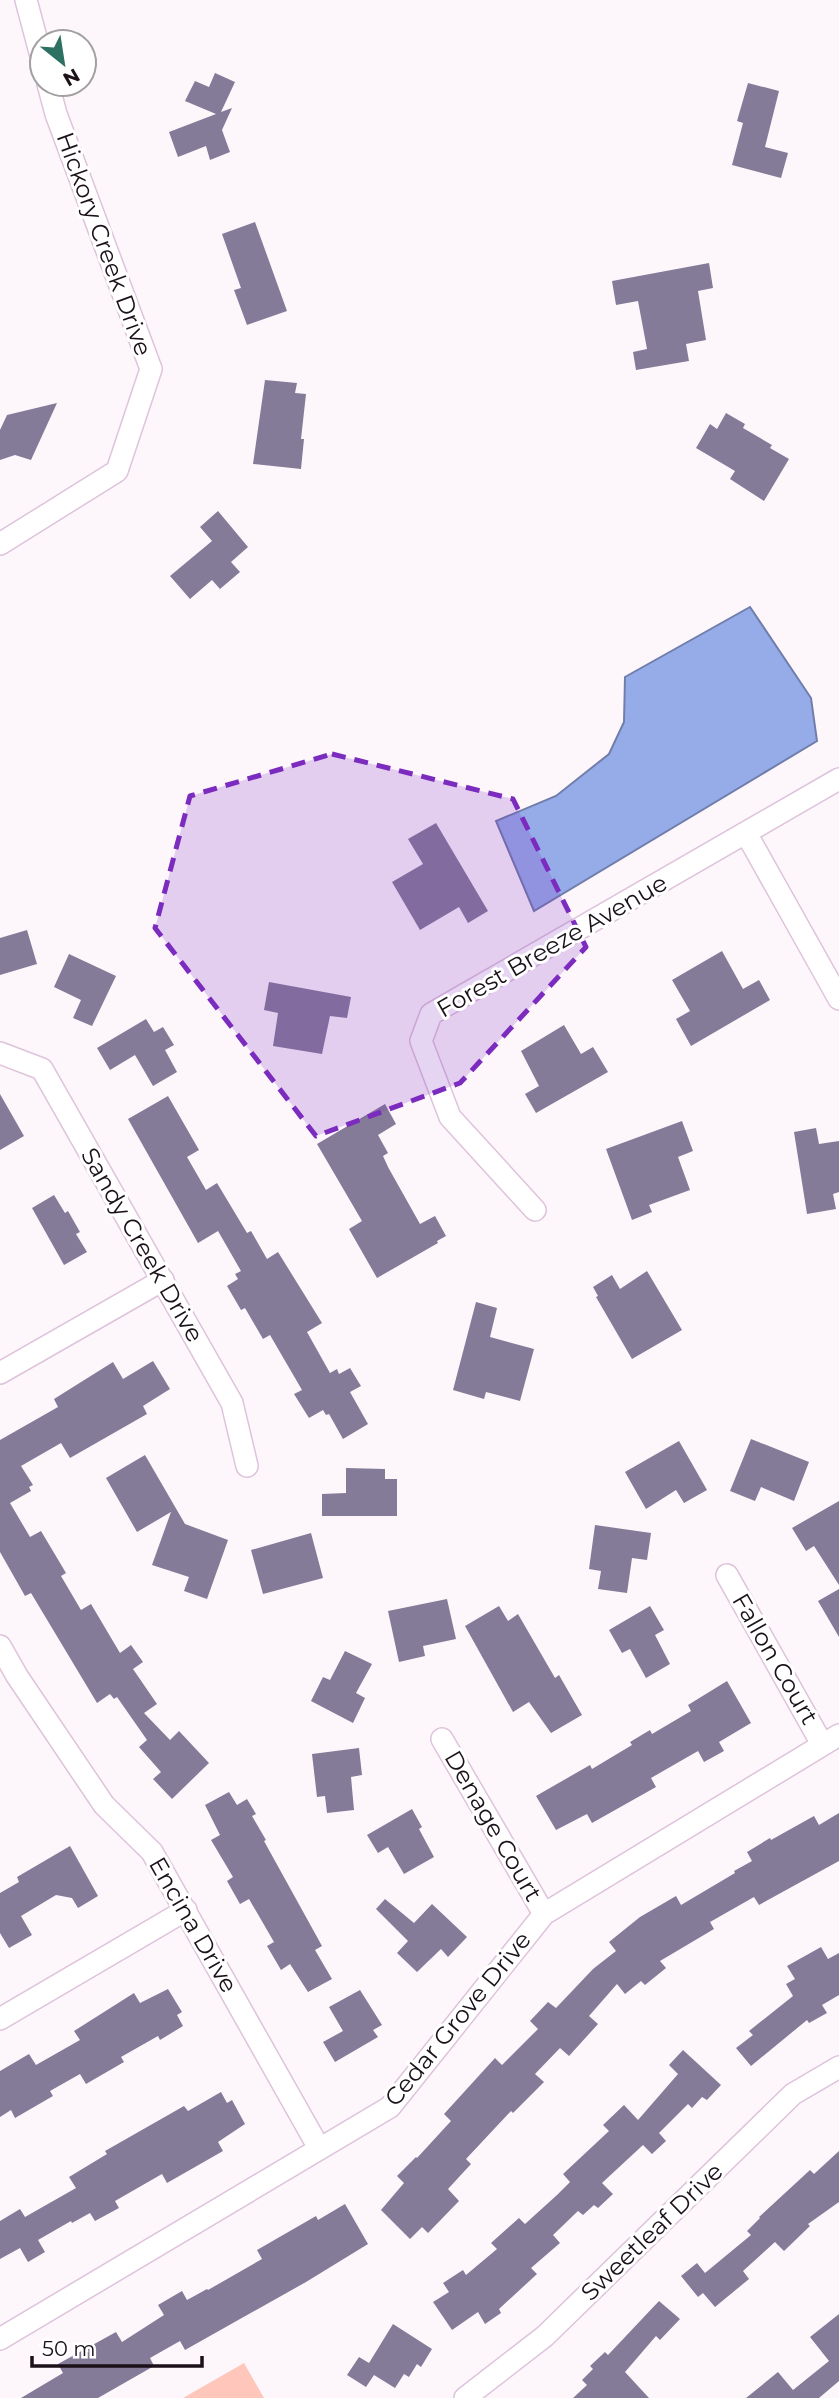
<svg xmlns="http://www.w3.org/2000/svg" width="839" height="2398" font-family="Montserrat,sans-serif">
	<rect width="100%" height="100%" fill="#fdf7fc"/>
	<!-- green -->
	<path fill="#ffc6bb" d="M244,2363L264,2398H183Z"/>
	<!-- water -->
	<path fill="#96ace9" stroke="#717eab" stroke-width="2" d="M750,607L811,698L817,741L534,911L496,821L556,796L609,754L624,722L625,677Z"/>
	<!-- building -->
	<path fill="#847b98" d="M215,73L235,82L221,112L232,108L222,130L230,152L210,160L206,146L178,157L169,132L216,114L185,101L195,81L209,87Z
		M748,83L779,91L765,147L788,153L781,178L732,165L743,123L737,121Z
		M255,222L287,311L247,325L234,290L241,288L222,234Z
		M709,263L713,288L698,291L706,340L686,344L689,361L636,370L633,352L647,349L638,301L616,305L612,281Z
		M265,380L297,383L295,393L306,394L301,439H304L301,469L253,464Z
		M57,403L31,460L15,455L0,460V430L7,415Z
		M726,413L745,424L743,428L772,445L770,448L789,459L764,501L730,479L735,471L696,448L710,424L717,429Z
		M218,511L248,547L231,562L240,572L220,589L212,580L190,599L170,576L212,541L200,527Z
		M436,823L488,911L468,923L459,907L420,930L392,882L423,864L408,839Z
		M27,930L37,964L0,975V938Z
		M722,951L743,989L759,980L770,1000L691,1046L676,1019L690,1011L672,980Z
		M69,954L116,976L92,1026L73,1018L81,1000L54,987Z
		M269,982L351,997L347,1018L330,1016L322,1054L273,1046L278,1013L264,1010Z
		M146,1019L154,1032L163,1027L174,1045L165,1050L177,1072L153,1086L135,1055L110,1070L97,1048Z
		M564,1025L581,1054L593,1047L608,1072L536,1113L525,1094L539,1086L521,1051Z
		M0,1094L24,1136L0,1150Z
		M168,1096L199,1150L187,1157L206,1190L217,1183L247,1233L251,1231L267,1259L278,1252L322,1323L307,1332L330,1373L337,1369L339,1374L350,1368L361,1386L350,1392L368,1424L343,1439L329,1414L326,1415L323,1410L309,1418L294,1394L302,1390L270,1335L263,1339L245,1308L241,1310L227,1286L238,1279L235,1274L241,1271L218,1231L198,1243L128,1119Z
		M385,1104L396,1124L378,1135L388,1153L383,1156L388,1167L420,1224L435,1216L446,1236L437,1241L438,1243L377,1278L349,1229L362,1221L317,1144Z
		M682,1121L693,1151L678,1157L690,1190L649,1205L652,1212L632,1220L606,1149Z
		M816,1128L819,1144L839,1141V1192L833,1194L836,1209L807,1214L794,1132Z
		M54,1195L65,1213L68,1211L80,1232L76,1234L87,1252L64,1265L32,1208Z
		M647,1271L682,1330L632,1359L596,1297L598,1296L593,1287L612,1275L620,1289Z
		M476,1302L497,1308L490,1337L534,1349L520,1401L486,1392L484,1399L453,1390Z
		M153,1361L170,1389L143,1406L147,1414L70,1458L61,1443L21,1466L33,1485L29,1487L31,1491L10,1503L30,1537L41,1531L66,1573L61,1576L81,1610L91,1604L120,1653L131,1645L143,1662L133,1669L157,1704L144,1713L170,1740L179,1731L209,1763L172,1799L153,1779L161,1772L139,1747L147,1740L117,1697L114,1699L110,1694L97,1703L31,1593L25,1596L0,1552V1440L58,1407L54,1399L113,1362L123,1379Z
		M751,1439L809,1462L794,1501L761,1487L755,1501L730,1491Z
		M679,1441L707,1490L684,1503L676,1490L646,1509L625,1472Z
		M145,1455L185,1524L228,1540L207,1599L184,1591L189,1577L152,1565L171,1512L137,1532L106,1478Z
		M346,1468L385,1469V1479H397V1516H322V1494L346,1493Z
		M839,1501V1585L814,1546L806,1551L792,1528Z
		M595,1525L651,1533L647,1560L632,1558L627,1593L598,1589L601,1571L589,1569Z
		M311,1533L323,1578L263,1594L251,1550Z
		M839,1589V1637L818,1601Z
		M447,1599L456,1639L423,1646L425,1656L399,1662L388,1611Z
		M499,1606L508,1621L518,1614L555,1678L559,1675L582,1715L551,1733L529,1702L513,1712L465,1626Z
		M650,1606L664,1630L655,1635L670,1664L646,1678L630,1649L622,1653L609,1630Z
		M345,1651L372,1664L356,1693L365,1698L353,1723L311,1701L323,1677L330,1680Z
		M727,1681L751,1723L719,1742L724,1751L704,1762L698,1751L651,1778L656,1787L592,1823L587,1814L556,1830L536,1796L590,1765L592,1769L632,1745L630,1742L650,1730L652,1734L691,1711L688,1705Z
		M359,1748L362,1775L351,1777L354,1810L327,1813L325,1796L317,1797L312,1754Z
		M229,1792L237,1805L247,1799L256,1814L252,1816L266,1840L264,1841L322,1946L315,1950L332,1979L308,1992L290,1964L281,1970L267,1946L274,1942L249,1899L240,1904L227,1881L233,1877L211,1840L220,1835L205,1805Z
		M412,1809L422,1827L419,1829L434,1857L404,1874L388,1847L378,1853L367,1835Z
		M839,1813V1861L759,1905L754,1897L710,1922L714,1929L660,1961L666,1968L645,1985L641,1981L625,1994L617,1984L589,2016L598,2024L569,2056L560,2048L535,2074L544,2082L513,2113L511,2111L466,2159L471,2164L448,2189L459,2201L428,2233L422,2227L410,2239L381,2210L404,2183L397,2176L416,2157L417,2158L451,2121L444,2114L495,2058L502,2065L538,2029L530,2021L548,2002L556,2008L593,1969L616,1951L609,1942L640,1917L676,1896L681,1905L735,1873L734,1871L752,1861L747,1852L770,1838L771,1840L814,1816L819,1825Z
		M70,1846L98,1896L78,1908L72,1898L56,1895L21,1916L32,1935L9,1948L0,1933V1893L19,1882L17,1877Z
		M385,1899L414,1923L432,1904L467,1937L448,1957L441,1949L417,1972L397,1953L408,1941L376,1909Z
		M821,1947L828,1959L839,1953V1995L822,2005L827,2013L809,2023L807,2020L751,2066L736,2048L753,2035L749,2031L793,1996L786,1984L795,1979L787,1966Z
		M168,1989L182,2012L177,2015L183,2026L160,2040L158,2036L121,2057L124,2062L86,2084L80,2074L50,2091L53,2096L15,2118L11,2110L0,2117V2071L29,2054L36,2065L80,2040L74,2031L134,1993L140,2003Z
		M360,1990L382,2025L373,2030L378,2037L335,2062L323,2042L343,2031L329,2007Z
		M683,2050L721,2085L707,2100L702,2097L692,2108L688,2104L659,2133L666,2141L652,2154L643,2145L602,2183L613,2194L598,2208L594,2205L583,2215L578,2211L553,2235L560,2243L531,2268L537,2274L499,2309L501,2313L485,2324L478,2312L452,2330L433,2302L449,2292L443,2283L463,2270L466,2275L497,2249L491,2243L519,2218L525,2224L557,2195L570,2182L563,2174L609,2131L603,2125L624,2105L638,2120L678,2074L669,2065Z
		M221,2092L227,2103L232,2100L245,2124L218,2142L223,2151L167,2183L162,2174L115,2201L119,2208L95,2221L90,2213L72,2223L71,2221L38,2240L45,2252L28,2262L20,2248L0,2259V2221L20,2209L25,2217L76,2188L69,2177L107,2154L105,2151L184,2106L188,2111Z
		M839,2151V2202L808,2224L810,2226L784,2251L775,2242L743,2271L749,2279L715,2307L703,2293L698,2297L681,2276L697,2263L705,2273L751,2235L747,2231L760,2218L759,2217L810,2170L814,2174Z
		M345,2204L368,2244L306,2282L185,2350L180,2341L150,2358L154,2366L98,2398H21L63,2373L58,2364L116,2332L122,2342L164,2315L158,2305L182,2291L187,2300L207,2289L208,2290L262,2259L257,2250L316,2216L318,2220Z
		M659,2301L680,2319L660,2340L656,2336L625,2372L649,2398H573L587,2385L582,2380L593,2369L590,2366L605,2352L608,2355Z
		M839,2314V2381L819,2398H746L778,2372L793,2390L829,2361L810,2337Z
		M393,2324L432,2349L421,2367L417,2364L409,2377L404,2374L395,2388L374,2375L366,2387L347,2375L359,2357L369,2363Z"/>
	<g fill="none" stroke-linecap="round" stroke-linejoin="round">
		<!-- minor casing -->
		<g stroke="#dec3db" stroke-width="24">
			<path id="minor" d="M26,0L42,60
				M0,544L117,471L151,369L56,114L48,84
				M746,833L839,999
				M0,1053L42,1069L232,1403L247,1466
				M535,1210L450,1117L421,1041L431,1014L839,779
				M0,1373L163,1280
				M727,1575L822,1744
				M0,1646L17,1676L104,1805L152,1852L319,2148
				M442,1739L544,1914
				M0,2019L186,1910
				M0,2339L390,2107L544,1914L839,1735
				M465,2398L545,2336L793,2094L839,2067"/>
		</g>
		<!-- minor -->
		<use href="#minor" stroke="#fff" stroke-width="21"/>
	</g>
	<!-- marked area -->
	<path fill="#7b2cbf" fill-opacity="0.2" stroke="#7b2cbf" stroke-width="5" stroke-dasharray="14 9" stroke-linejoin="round" d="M332,754L513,799L586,947L460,1083L316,1136L155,928L190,796Z"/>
	<g text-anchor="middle" stroke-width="6" stroke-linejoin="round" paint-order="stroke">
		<!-- street labels -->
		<g font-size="24" fill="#1a1119" stroke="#fff">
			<text transform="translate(104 244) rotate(70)" y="8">Hickory Creek Drive</text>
			<text transform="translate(552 946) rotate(-30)" y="8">Forest Breeze Avenue</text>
			<text transform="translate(142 1245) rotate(60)" y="8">Sandy Creek Drive</text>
			<text transform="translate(775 1659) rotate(60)" y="8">Fallon Court</text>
			<text transform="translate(493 1826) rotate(60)" y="8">Denage Court</text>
			<text transform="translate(193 1925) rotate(60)" y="8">Encina Drive</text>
			<text transform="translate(458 2019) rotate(-51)" y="8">Cedar Grove Drive</text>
			<text transform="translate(652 2232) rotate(-44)" y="8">Sweetleaf Drive</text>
		</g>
	</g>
	<!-- north arrow -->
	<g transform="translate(63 63) rotate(150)"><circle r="33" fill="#ffffff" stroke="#a3a0a3" stroke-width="2"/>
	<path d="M0-5L12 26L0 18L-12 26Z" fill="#2d7162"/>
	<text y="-10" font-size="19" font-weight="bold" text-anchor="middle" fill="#1a1119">N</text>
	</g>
	<!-- scale -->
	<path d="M32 2356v10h170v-10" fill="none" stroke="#1a1119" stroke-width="3.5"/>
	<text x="42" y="2356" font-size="21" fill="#1a1119" stroke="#ffffff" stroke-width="5" paint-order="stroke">50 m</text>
</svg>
